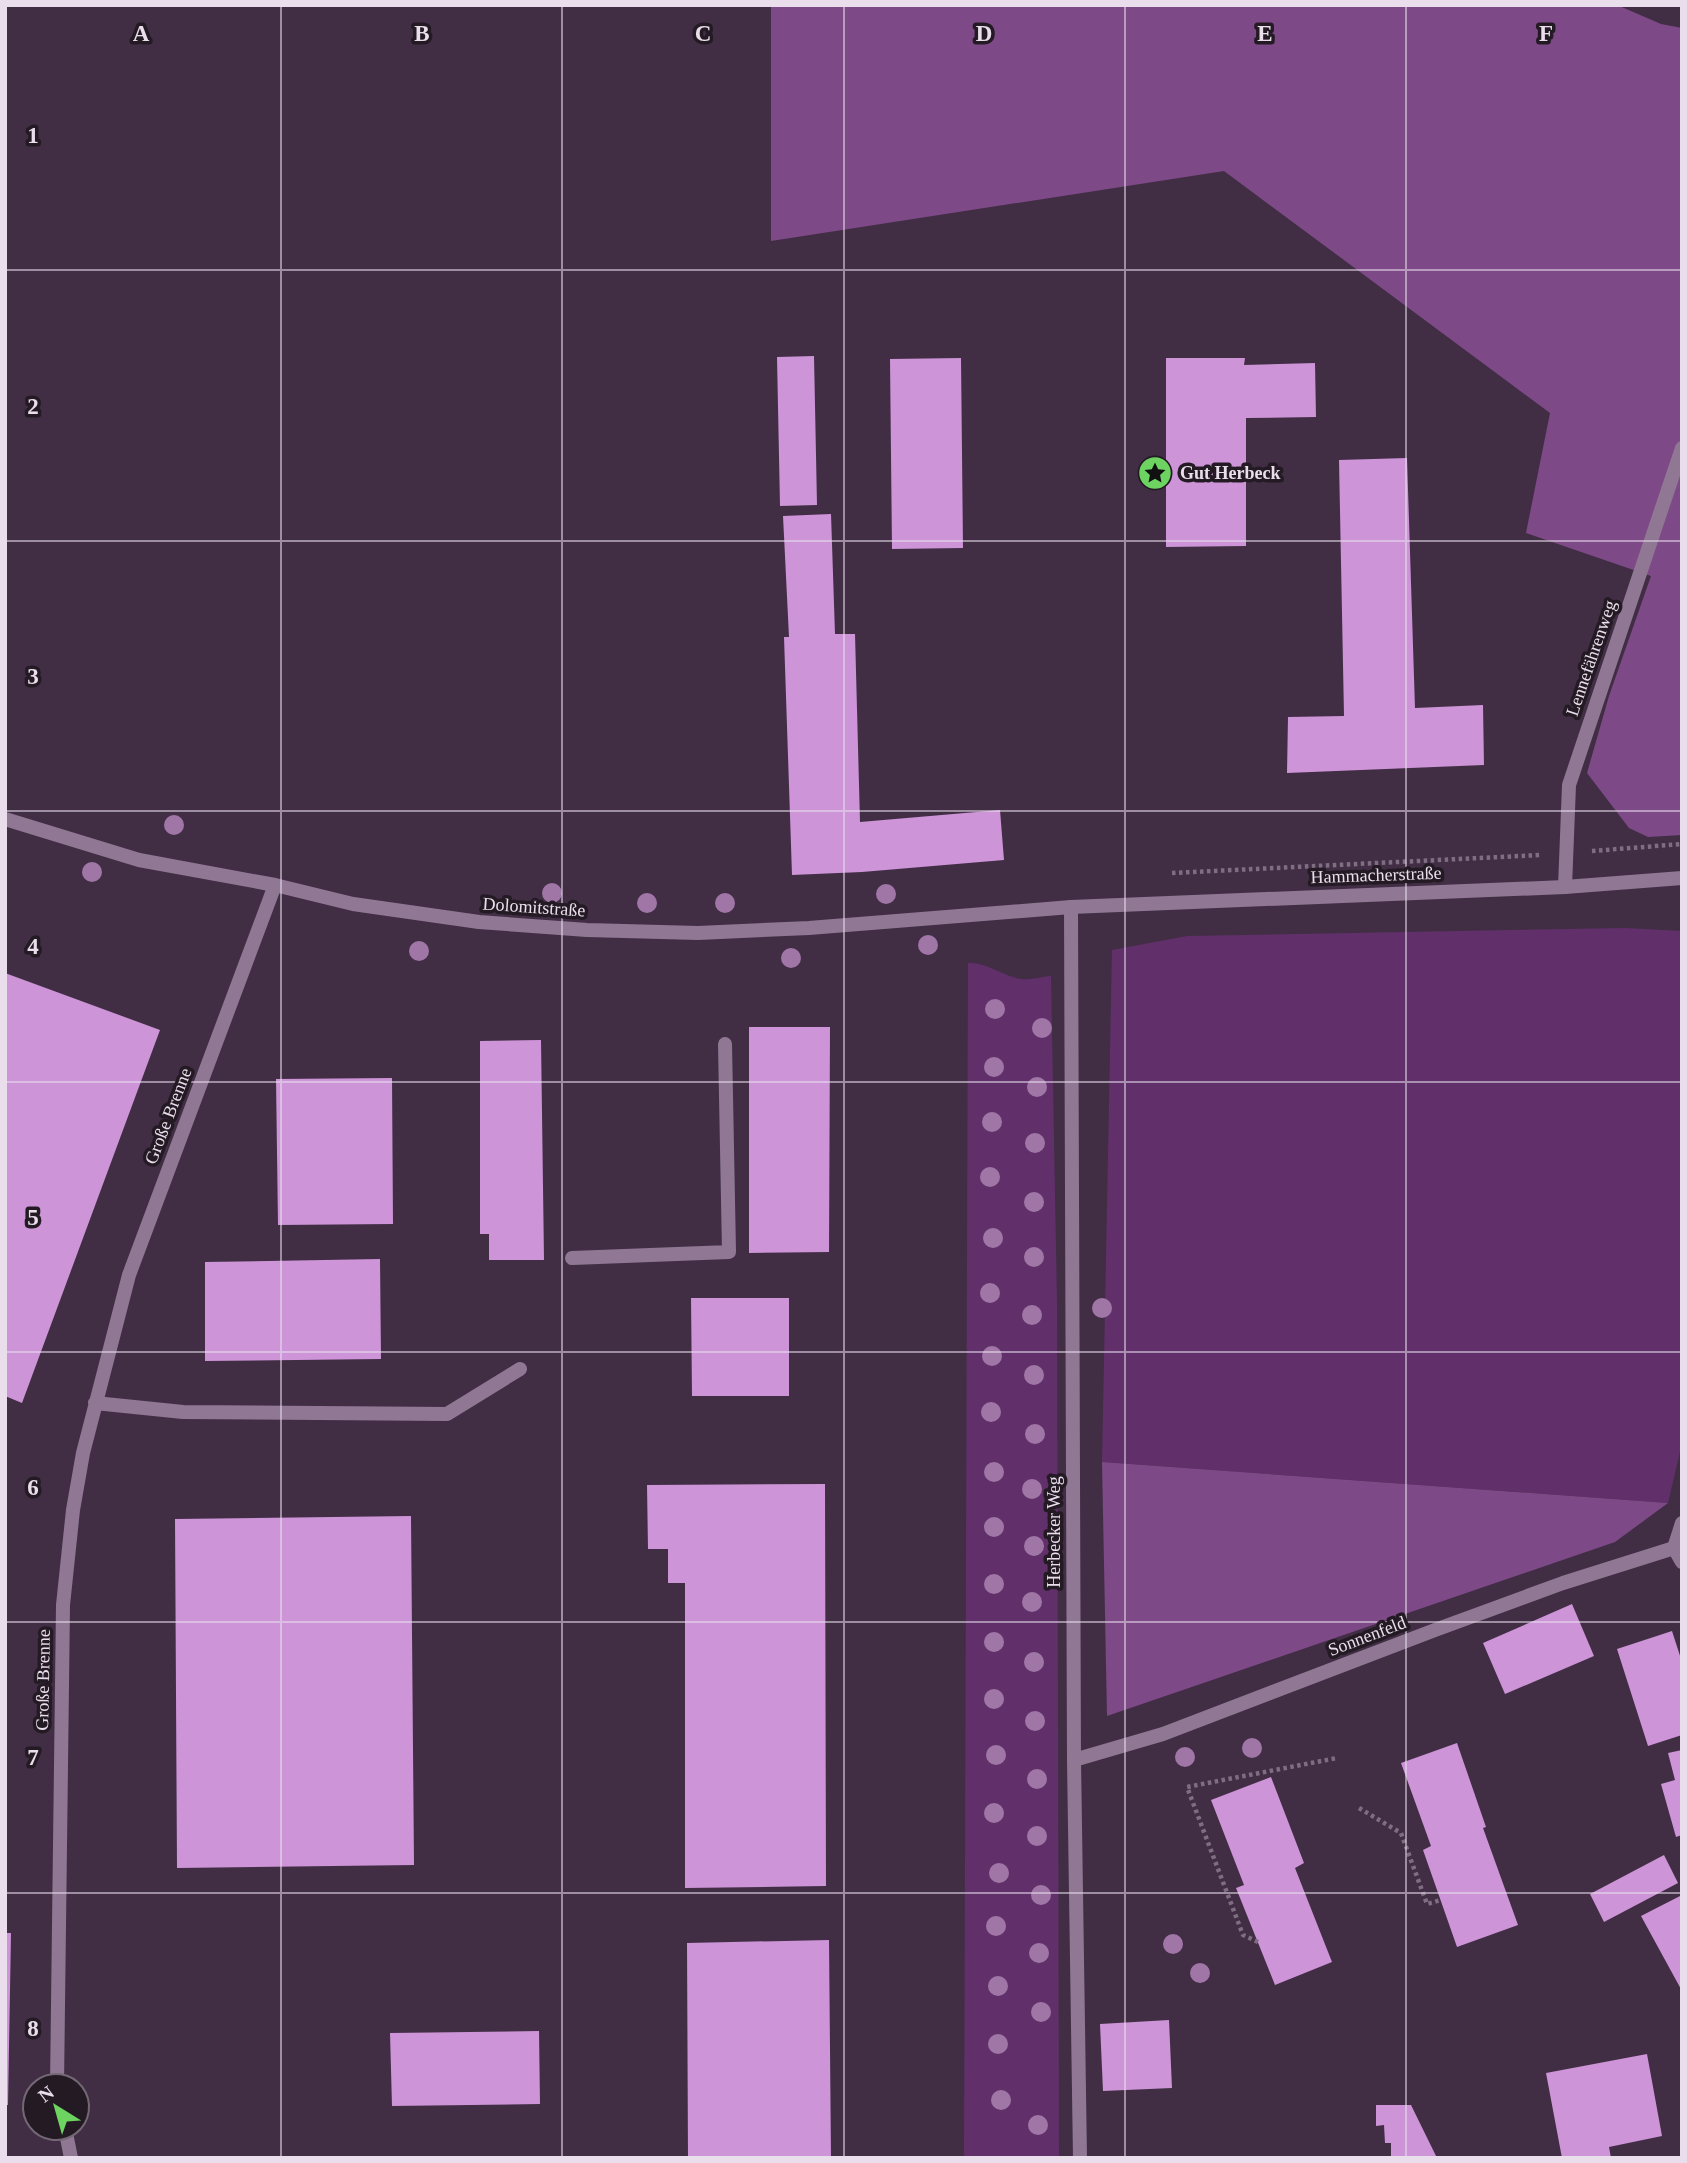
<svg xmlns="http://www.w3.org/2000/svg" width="1687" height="2163" font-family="Georgia,serif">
	<rect width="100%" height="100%" fill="#412e45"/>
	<!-- green -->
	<path fill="#61306a" d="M1625,928L1682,931V1443L1668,1503L1102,1462L1112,950L1187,936Z
		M968,963C988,962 1003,977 1022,979C1031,980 1042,977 1051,976L1057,1303L1059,2158H964Z"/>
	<!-- forest -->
	<path fill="#7e4987" d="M771,5H1617L1661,24L1682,28V835L1648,837L1629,828L1587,773L1609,696L1651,576L1526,533L1550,413L1224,171L771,241Z
		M1102,1462L1668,1503L1615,1542L1107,1716Z"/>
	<!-- building -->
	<path fill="#cd94d7" d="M814,356L817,505L780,506L777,357Z
		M961,358L963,548L892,549L890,359Z
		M1166,358H1245L1244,365L1315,363L1316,417L1246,418V546L1166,547Z
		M1407,458L1415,708L1483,705L1484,765L1287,773L1288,717L1344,716L1339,460Z
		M831,514L835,634H855L860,822L1000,810L1004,860L862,872L792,875L784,637H789L783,516Z
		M5,973L160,1030L22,1403L5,1396Z
		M749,1027H830L829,1252L749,1253Z
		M541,1040L544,1260H489V1234H480V1041Z
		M392,1078L393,1224L278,1225L276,1079Z
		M380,1259L381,1359L205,1361V1262Z
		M691,1298H789V1396H692Z
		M825,1484L826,1886L685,1888V1583H668V1549H648L647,1485Z
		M411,1516L414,1865L177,1868L175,1519Z
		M1572,1604L1594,1656L1505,1694L1483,1643Z
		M1672,1631L1682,1662V1735L1648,1746L1617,1649Z
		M1457,1743L1486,1827L1483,1828L1518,1925L1457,1947L1423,1850L1431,1846L1401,1763Z
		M1682,1750V1835L1676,1837L1661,1784L1675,1780L1668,1753Z
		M1271,1777L1304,1863L1295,1868L1332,1962L1275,1985L1236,1888L1244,1885L1211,1800Z
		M1664,1855L1678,1883L1604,1922L1590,1894Z
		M1682,1895V1991L1641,1916Z
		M5,1933H11L8,2105H5Z
		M829,1940L831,2158H688L687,1943Z
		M1169,2020L1172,2088L1103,2091L1100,2024Z
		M539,2031L540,2104L392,2106L390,2033Z
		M1647,2054L1662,2136L1609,2147L1611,2158H1562L1546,2073Z
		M1376,2105H1411L1437,2158H1391V2143H1385L1384,2125L1376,2126Z"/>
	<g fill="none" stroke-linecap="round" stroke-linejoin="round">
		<!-- path -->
		<path stroke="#7f6e82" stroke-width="4.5" stroke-dasharray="3.5 3.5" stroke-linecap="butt" d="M1592,851L1682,844
			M1172,873L1541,855
			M1359,1808L1401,1833L1427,1904L1441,1900
			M1258,1942L1243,1935L1187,1787L1337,1758"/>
		<!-- service -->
		<path stroke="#907894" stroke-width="14" d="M572,1258L729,1252L725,1044
			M1674,1548L1682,1523"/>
		<!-- minor -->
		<path stroke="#907894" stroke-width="14" d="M1565,887L1569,785L1682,448
			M1071,907L1074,1760L1080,2158
			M95,1403L183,1412L447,1414L520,1369
			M1074,1760L1163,1734L1435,1630L1563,1583L1674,1548L1682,1562
			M57,2086L63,1605L73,1510L83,1453L129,1275L275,885
			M65,2128L71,2158"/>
		<!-- tertiary -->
		<path stroke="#907894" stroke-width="14" d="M5,819L139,860L275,885L353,904L479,922L587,930L698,933L809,928L1071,907L1565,887L1682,878"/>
	</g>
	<!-- trees -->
	<g fill="#a076a7">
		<circle cx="174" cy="825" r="10"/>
		<circle cx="92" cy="872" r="10"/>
		<circle cx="552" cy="893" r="10"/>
		<circle cx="886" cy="894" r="10"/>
		<circle cx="647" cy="903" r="10"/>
		<circle cx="725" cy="903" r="10"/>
		<circle cx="928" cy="945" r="10"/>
		<circle cx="419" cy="951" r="10"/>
		<circle cx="791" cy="958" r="10"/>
		<circle cx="995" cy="1009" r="10"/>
		<circle cx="1042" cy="1028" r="10"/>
		<circle cx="994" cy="1067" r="10"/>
		<circle cx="1037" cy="1087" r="10"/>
		<circle cx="992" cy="1122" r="10"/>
		<circle cx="1035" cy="1143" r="10"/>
		<circle cx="990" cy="1177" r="10"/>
		<circle cx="1034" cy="1202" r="10"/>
		<circle cx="993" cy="1238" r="10"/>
		<circle cx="1034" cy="1257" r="10"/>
		<circle cx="990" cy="1293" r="10"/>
		<circle cx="1102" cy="1308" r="10"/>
		<circle cx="1032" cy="1315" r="10"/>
		<circle cx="992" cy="1356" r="10"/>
		<circle cx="1034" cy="1375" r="10"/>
		<circle cx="991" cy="1412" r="10"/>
		<circle cx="1035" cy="1434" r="10"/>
		<circle cx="994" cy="1472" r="10"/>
		<circle cx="1032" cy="1489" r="10"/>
		<circle cx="994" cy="1527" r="10"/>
		<circle cx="1034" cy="1546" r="10"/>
		<circle cx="994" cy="1584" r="10"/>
		<circle cx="1032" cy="1602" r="10"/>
		<circle cx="994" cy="1642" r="10"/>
		<circle cx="1034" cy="1662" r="10"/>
		<circle cx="994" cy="1699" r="10"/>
		<circle cx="1035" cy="1721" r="10"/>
		<circle cx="1252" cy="1748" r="10"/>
		<circle cx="996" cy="1755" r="10"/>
		<circle cx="1185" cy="1757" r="10"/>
		<circle cx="1037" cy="1779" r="10"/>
		<circle cx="994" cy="1813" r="10"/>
		<circle cx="1037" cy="1836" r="10"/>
		<circle cx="999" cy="1873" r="10"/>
		<circle cx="1041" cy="1895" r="10"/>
		<circle cx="996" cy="1926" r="10"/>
		<circle cx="1173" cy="1944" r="10"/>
		<circle cx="1039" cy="1953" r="10"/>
		<circle cx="1200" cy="1973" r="10"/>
		<circle cx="998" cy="1986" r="10"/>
		<circle cx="1041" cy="2012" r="10"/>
		<circle cx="998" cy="2044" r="10"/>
		<circle cx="1001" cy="2100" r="10"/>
		<circle cx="1038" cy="2125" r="10"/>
	</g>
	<!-- grid -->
	<path fill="none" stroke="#eadeec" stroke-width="2" stroke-opacity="0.55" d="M281,5V2158M562,5V2158M844,5V2158M1125,5V2158M1406,5V2158M5,270H1682M5,541H1682M5,811H1682M5,1082H1682M5,1352H1682M5,1622H1682M5,1893H1682"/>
	<!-- icons -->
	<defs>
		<g id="sight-disc" transform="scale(1.75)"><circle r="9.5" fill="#6dd361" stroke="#231a24"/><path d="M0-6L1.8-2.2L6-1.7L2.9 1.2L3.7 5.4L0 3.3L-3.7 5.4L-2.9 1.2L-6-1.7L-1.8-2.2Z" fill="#111"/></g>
	</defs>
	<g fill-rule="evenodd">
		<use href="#sight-disc" x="1155" y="473"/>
	</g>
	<g text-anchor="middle" stroke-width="7" stroke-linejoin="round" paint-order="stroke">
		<!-- poi labels -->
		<g font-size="18" font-weight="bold" fill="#eadeec" stroke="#231a24" text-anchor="start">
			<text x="1180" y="479">Gut Herbeck</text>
		</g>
		<!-- street labels -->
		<g font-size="18" fill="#eadeec" stroke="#231a24">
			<text transform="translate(1591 658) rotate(-71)" y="6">Lennefährenweg</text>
			<text transform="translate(1376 875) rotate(-2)" y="6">Hammacherstraße</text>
			<text transform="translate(534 907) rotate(4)" y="6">Dolomitstraße</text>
			<text transform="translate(168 1116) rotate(-69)" y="6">Große Brenne</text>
			<text transform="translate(1054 1532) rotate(-90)" y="6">Herbecker Weg</text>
			<text transform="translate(1367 1636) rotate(-21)" y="6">Sonnenfeld</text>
			<text transform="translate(43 1680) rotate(-89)" y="6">Große Brenne</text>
		</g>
	</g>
	<g font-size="23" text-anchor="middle" font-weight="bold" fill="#eadeec" stroke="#231a24" stroke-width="7" stroke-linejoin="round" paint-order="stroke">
		<text x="141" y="41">A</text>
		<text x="422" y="41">B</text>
		<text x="703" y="41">C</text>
		<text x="984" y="41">D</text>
		<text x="1265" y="41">E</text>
		<text x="1546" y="41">F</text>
		<text x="33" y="143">1</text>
		<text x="33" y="414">2</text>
		<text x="33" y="684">3</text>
		<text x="33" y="954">4</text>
		<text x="33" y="1225">5</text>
		<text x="33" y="1495">6</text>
		<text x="33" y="1765">7</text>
		<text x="33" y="2036">8</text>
	</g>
	<!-- border -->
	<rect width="1687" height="2163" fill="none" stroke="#eadeec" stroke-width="14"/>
	<!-- north arrow -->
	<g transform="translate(56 2107) rotate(323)"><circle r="33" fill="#231a24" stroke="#736874" stroke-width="2"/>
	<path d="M0-5L12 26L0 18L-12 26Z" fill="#6dd361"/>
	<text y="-10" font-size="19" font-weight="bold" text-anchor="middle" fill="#eadeec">N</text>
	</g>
</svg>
